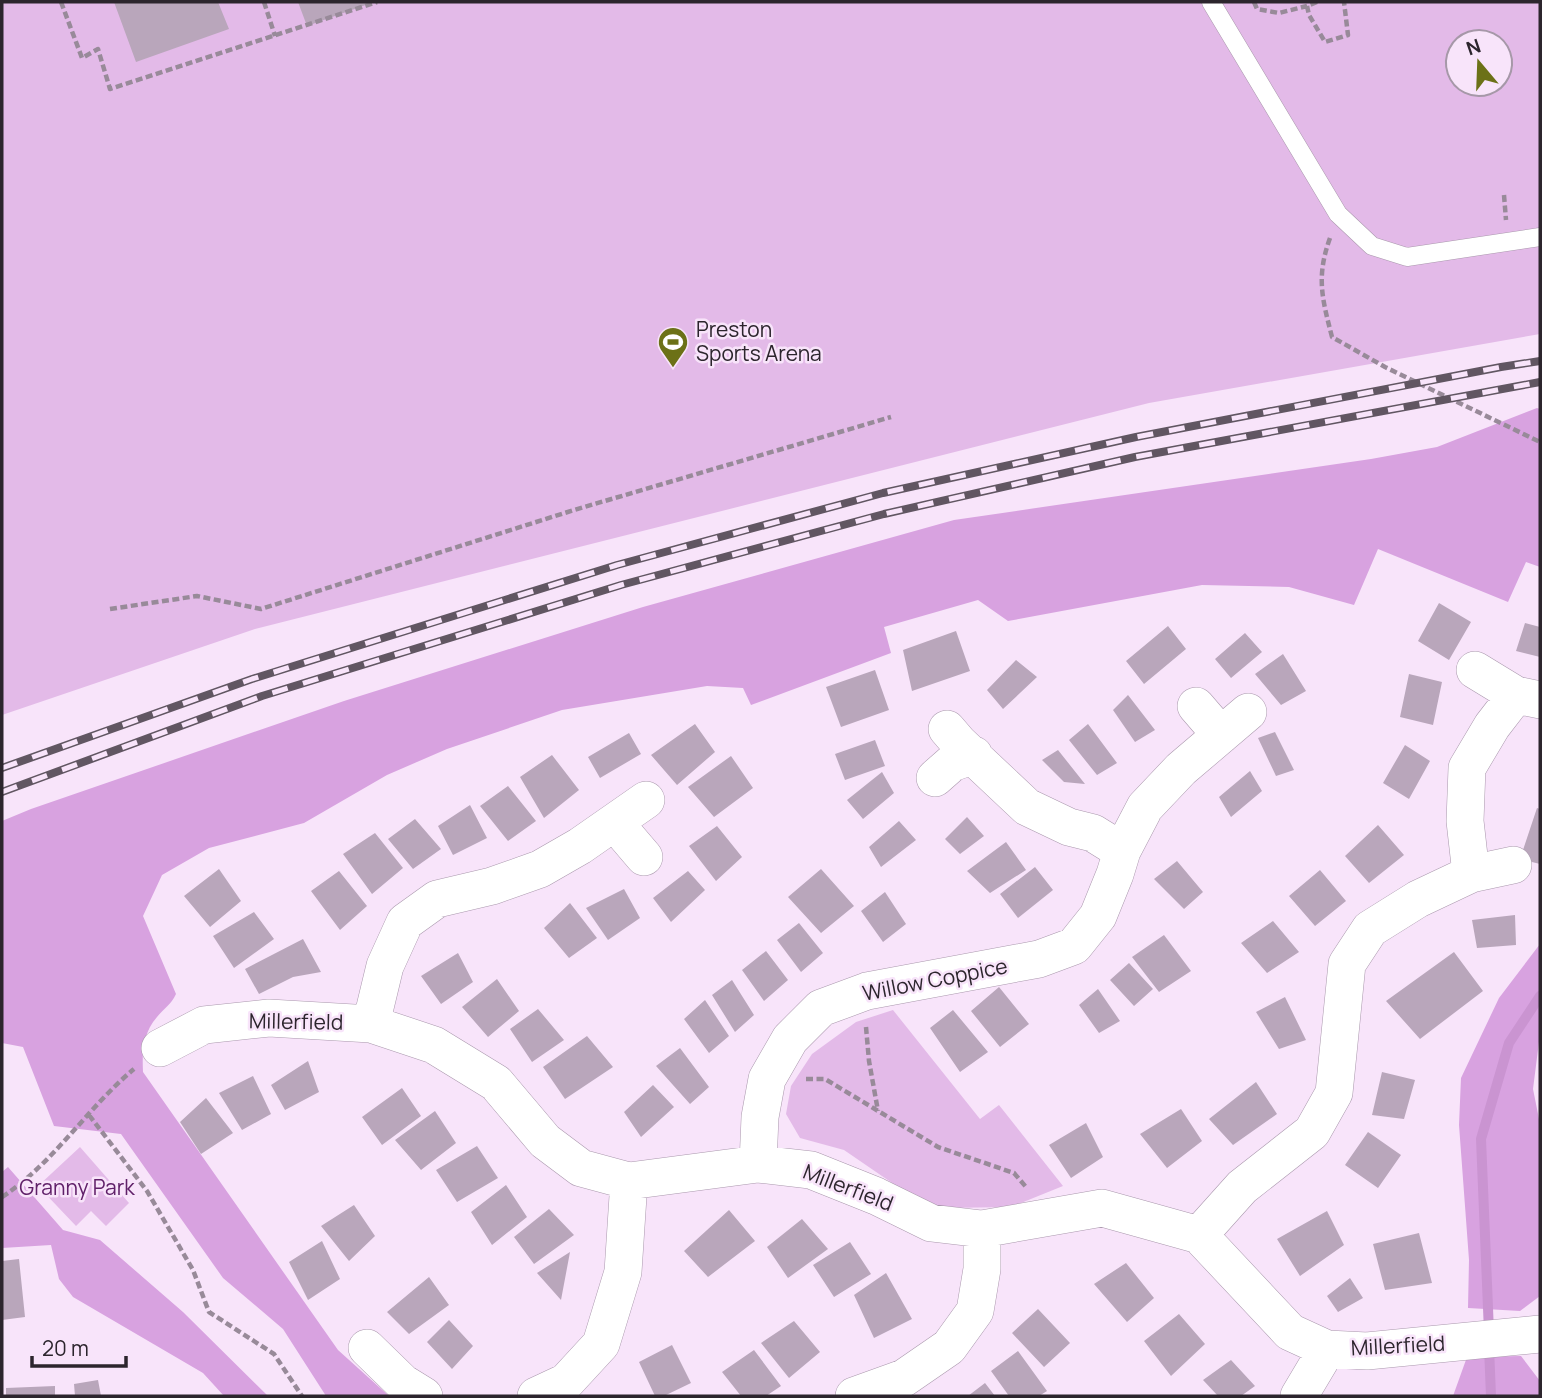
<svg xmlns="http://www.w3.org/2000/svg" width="1542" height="1398" font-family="Manrope,sans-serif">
	<rect width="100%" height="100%" fill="#f8e4fa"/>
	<!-- green -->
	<path fill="#e3bae8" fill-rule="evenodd" d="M2,2H1540V334L1149,403L255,629L2,715ZM1458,42H1500V84H1458Z
		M893,1010L980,1119L999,1105L1063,1186L1011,1207L942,1208L898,1187L844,1150L800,1138L786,1114L791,1086L812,1054L856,1022Z
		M80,1147L129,1203L106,1226L91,1211L76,1226L38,1186Z"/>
	<!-- forest -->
	<path fill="#d8a2e0" d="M1537,408L1540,409V567L1526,562L1508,602L1378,549L1354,605L1289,587L1202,585L1008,621L978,600L884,627L891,653L751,705L743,688L707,686L562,710L447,749L387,775L304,823L209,848L162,875L143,916L176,994C171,1005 164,1008 157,1017C143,1033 142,1052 143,1072L338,1350L389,1396H326L283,1329L223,1278L121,1134L54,1126L23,1047L2,1043V821L31,809L344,701L643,607L954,520L1371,459L1437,447Z
		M1540,944V1034L1533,1089L1540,1124V1296L1520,1311L1468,1308L1469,1260L1459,1125L1461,1078L1499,998Z
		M8,1167L63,1230L100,1240L183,1312L268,1396H224L203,1373L73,1297L59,1279L51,1245L2,1248V1172Z
		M1521,1356L1540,1381V1396H1453L1467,1357Z"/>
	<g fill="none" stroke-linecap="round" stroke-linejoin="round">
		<!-- stream -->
		<path stroke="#ca94d1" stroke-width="10" d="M1489,1332L1481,1139L1509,1043L1540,996
			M1489,1347L1491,1396"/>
	</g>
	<!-- building -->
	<path fill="#b9a6bb" d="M114,2H218L229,29L136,62Z
		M298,2H374L307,26Z
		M1439,603L1471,622L1449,660L1418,641Z
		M1525,623L1540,627V657L1516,651Z
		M1168,626L1186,649L1144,684L1126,661Z
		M956,631L970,671L912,691L903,650Z
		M1245,633L1262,652L1231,678L1215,659Z
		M1283,654L1306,691L1281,705L1255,674Z
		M1016,660L1037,677L1003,709L987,690Z
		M875,670L889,710L841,727L826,687Z
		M1409,674L1442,682L1433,725L1400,717Z
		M1128,695L1155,730L1135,742L1113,710Z
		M695,724L715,752L677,785L651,755Z
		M1088,724L1117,763L1097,775L1069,740Z
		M1275,732L1294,770L1276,776L1258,738Z
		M629,733L641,754L600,778L588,757Z
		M875,740L885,766L845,780L835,754Z
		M1405,745L1430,761L1409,799L1383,783Z
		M1058,750L1085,784L1064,782L1042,760Z
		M552,755L579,790L544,818L520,777Z
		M731,756L753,788L714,817L688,787Z
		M1250,771L1262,791L1231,817L1219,797Z
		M882,772L894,793L863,819L847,800Z
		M508,786L536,821L508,841L480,806Z
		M470,805L487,838L453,855L438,826Z
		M1537,808L1540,809V864L1520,859Z
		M967,817L984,836L960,854L945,839Z
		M415,819L441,849L413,869L388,839Z
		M899,821L916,840L881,867L869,847Z
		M1378,825L1404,855L1369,883L1345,856Z
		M717,826L742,857L716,881L689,846Z
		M375,833L403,868L372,894L343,854Z
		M1006,842L1026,870L990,893L967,871Z
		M1177,861L1203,892L1184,909L1154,879Z
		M1035,867L1053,890L1018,918L1000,894Z
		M219,869L241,901L210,927L184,896Z
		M821,869L854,906L821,933L788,897Z
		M1320,870L1346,901L1315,926L1289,896Z
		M339,871L367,906L340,930L311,891Z
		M688,871L705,890L671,922L653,898Z
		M624,889L640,918L608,940L586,908Z
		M885,892L906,924L883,942L861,911Z
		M570,903L597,938L569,958L544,928Z
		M254,912L274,939L234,968L213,936Z
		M1515,915L1516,945L1477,948L1472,920Z
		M1273,921L1299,952L1267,973L1241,943Z
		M799,923L823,953L801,972L777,940Z
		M1164,935L1191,971L1159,992L1132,957Z
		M303,939L321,972L293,977L259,994L245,969Z
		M766,951L788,980L764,1001L742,970Z
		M1454,952L1483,991L1420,1039L1386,1001Z
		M458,953L473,982L441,1004L421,976Z
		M1129,963L1153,989L1134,1006L1110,980Z
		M497,979L519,1011L488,1037L462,1007Z
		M732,980L754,1015L735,1032L712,995Z
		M999,987L1029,1024L1000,1047L971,1011Z
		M1098,989L1120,1021L1099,1033L1079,1005Z
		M1285,997L1306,1040L1279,1049L1256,1012Z
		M705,1000L729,1036L709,1053L684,1019Z
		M538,1009L564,1040L532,1062L510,1029Z
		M953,1010L988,1052L960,1072L930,1028Z
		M587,1036L613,1067L565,1099L543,1067Z
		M680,1048L709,1087L690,1104L656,1066Z
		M308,1061L319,1092L285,1110L271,1085Z
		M1382,1072L1415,1080L1404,1119L1372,1115Z
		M253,1076L271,1114L242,1130L219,1093Z
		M1256,1082L1277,1114L1233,1145L1209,1119Z
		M653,1085L674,1107L641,1137L624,1112Z
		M402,1088L421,1116L382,1145L362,1117Z
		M206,1098L233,1133L201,1154L180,1122Z
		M1181,1109L1202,1141L1167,1168L1140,1134Z
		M435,1111L456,1143L421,1170L395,1140Z
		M1086,1123L1103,1157L1071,1178L1049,1145Z
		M1368,1132L1401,1155L1378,1188L1345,1165Z
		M477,1146L498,1178L457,1202L436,1170Z
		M506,1185L527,1217L492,1245L471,1212Z
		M354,1205L375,1236L349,1261L321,1226Z
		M549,1209L574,1235L534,1264L514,1237Z
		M729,1210L755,1241L708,1277L684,1251Z
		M1327,1211L1344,1245L1300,1276L1277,1239Z
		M802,1219L828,1249L788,1278L767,1247Z
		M1419,1233L1432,1283L1385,1290L1373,1244Z
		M322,1241L340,1279L308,1300L289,1262Z
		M850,1242L871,1274L834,1297L813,1265Z
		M570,1252L561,1300L537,1273Z
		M19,1259L25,1317L2,1320V1261Z
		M1126,1263L1154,1298L1127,1322L1094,1284Z
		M886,1273L912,1319L874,1338L854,1295Z
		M429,1277L449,1305L409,1334L387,1312Z
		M1350,1278L1363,1298L1338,1312L1327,1296Z
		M1038,1309L1070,1343L1044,1367L1012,1333Z
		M1179,1314L1205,1344L1171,1376L1144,1341Z
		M449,1320L473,1346L452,1369L427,1342Z
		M794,1321L820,1352L789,1378L761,1343Z
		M672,1345L691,1383L664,1396H655L639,1362Z
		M754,1350L781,1386L766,1396H741L722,1372Z
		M1018,1351L1047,1391L1039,1396H1009L991,1371Z
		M1231,1360L1255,1386L1241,1396H1218L1203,1380Z
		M98,1380L101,1396H75L74,1384Z
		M985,1383L995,1396H968Z
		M55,1386V1396H6V1388Z"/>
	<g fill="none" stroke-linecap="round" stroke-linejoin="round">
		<!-- lane casing -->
		<g stroke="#aa98ad" stroke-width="19">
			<path id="lane" d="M1211,2L1338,214L1372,246L1407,257L1540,237"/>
		</g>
		<!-- street casing -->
		<g stroke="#aa98ad" stroke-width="38">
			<path id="street" d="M1475,670L1516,695L1540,700
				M1196,706L1221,735
				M947,729L959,743L1027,807L1069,827L1093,833L1122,851
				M935,778L952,763L974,755
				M615,823L644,857
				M1471,874L1513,865
				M371,1024L385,966L405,922L437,899L492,886L540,869L580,846L646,800
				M160,1048L204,1025L269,1018L371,1024L434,1045L496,1083L545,1141L581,1168L629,1181L758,1164L811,1170L876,1196L931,1223L982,1229L1102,1208L1199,1235L1290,1332L1327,1349L1367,1351L1540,1334
				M758,1164L760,1117L767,1079L790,1039L821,1008L867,991L1039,959L1074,946L1098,916L1115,874L1122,851L1145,807L1181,769L1248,712
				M1199,1235L1242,1187L1312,1132L1334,1093L1347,964L1370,929L1418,899L1471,874L1465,821L1467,768L1492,726L1516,695
				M367,1348L403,1383L424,1396
				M536,1396L566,1382L601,1344L623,1272L629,1181
				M854,1396L904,1378L949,1347L975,1311L982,1269V1229
				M1299,1396L1327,1349"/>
		</g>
		<!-- path -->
		<path stroke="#988a99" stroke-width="4.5" stroke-dasharray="7 3.5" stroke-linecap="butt" d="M61,2L82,58L98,49L110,89L377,2
			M264,2L275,36
			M1254,2L1257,9L1279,13L1307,6
			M1317,2L1307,6L1309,15L1325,42L1348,35L1344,2
			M1504,195L1506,220
			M1330,238C1316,277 1322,298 1332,337L1385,367L1540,442
			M110,609L197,596L261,609L574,510L891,417
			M866,1027L869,1061L878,1111
			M806,1079H825L938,1147L1014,1173L1026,1187
			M89,1115L147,1191L193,1270L209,1312L274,1354L302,1396
			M2,1197C54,1163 87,1108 134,1069"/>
		<!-- lane -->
		<use href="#lane" stroke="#fff" stroke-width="18"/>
		<!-- street -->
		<use href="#street" stroke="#fff" stroke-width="37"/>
		<!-- rail casing -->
		<g stroke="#615662" stroke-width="8">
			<path id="rail" d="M2,768L252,679L617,565L883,493L1136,437L1501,367L1540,361
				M2,792L262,696L621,585L884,514L1135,457L1540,382"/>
		</g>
		<!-- rail -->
		<use href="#rail" stroke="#f8e4fa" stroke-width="5" stroke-dasharray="16" stroke-linecap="butt"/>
	</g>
	<!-- icons -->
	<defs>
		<g id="stadium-pin" transform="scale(1.575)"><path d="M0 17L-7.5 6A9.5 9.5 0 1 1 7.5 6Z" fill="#6c7117" stroke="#f8e4fa"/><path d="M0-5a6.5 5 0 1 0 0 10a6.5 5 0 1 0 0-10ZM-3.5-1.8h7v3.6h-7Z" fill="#fff"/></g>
	</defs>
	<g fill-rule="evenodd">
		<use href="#stadium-pin" x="673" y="342"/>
	</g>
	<g text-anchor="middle" stroke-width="5" stroke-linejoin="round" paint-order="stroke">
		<!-- poi labels -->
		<g font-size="21" fill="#2c252d" stroke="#f8e4fa" text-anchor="start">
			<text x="696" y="337">Preston<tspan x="696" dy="24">Sports Arena</tspan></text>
		</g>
		<!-- street labels -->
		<g font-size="21" fill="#2c252d" stroke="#f8e4fa">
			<text transform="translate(935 980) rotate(-11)" y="7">Willow Coppice</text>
			<text transform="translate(296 1022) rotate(1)" y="7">Millerfield</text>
			<text transform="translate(848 1188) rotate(21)" y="7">Millerfield</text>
			<text transform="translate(1398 1346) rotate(-3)" y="7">Millerfield</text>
		</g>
		<!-- park labels -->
		<g font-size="21" fill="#602069" stroke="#f8e4fa">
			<text x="77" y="1195">Granny Park</text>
		</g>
	</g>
	<!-- border -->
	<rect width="1542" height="1398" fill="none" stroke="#2c252d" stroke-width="7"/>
	<!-- north arrow -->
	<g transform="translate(1479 63) rotate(341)"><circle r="33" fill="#f8e4fa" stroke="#a698a8" stroke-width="2"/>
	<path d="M0-5L12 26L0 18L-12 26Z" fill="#6c7117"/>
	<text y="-10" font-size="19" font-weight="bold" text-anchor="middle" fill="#2c252d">N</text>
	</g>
	<!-- scale -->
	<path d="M32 1356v10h94v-10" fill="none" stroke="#2c252d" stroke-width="3.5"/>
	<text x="42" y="1356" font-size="21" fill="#2c252d" stroke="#f8e4fa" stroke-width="5" paint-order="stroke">20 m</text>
</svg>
